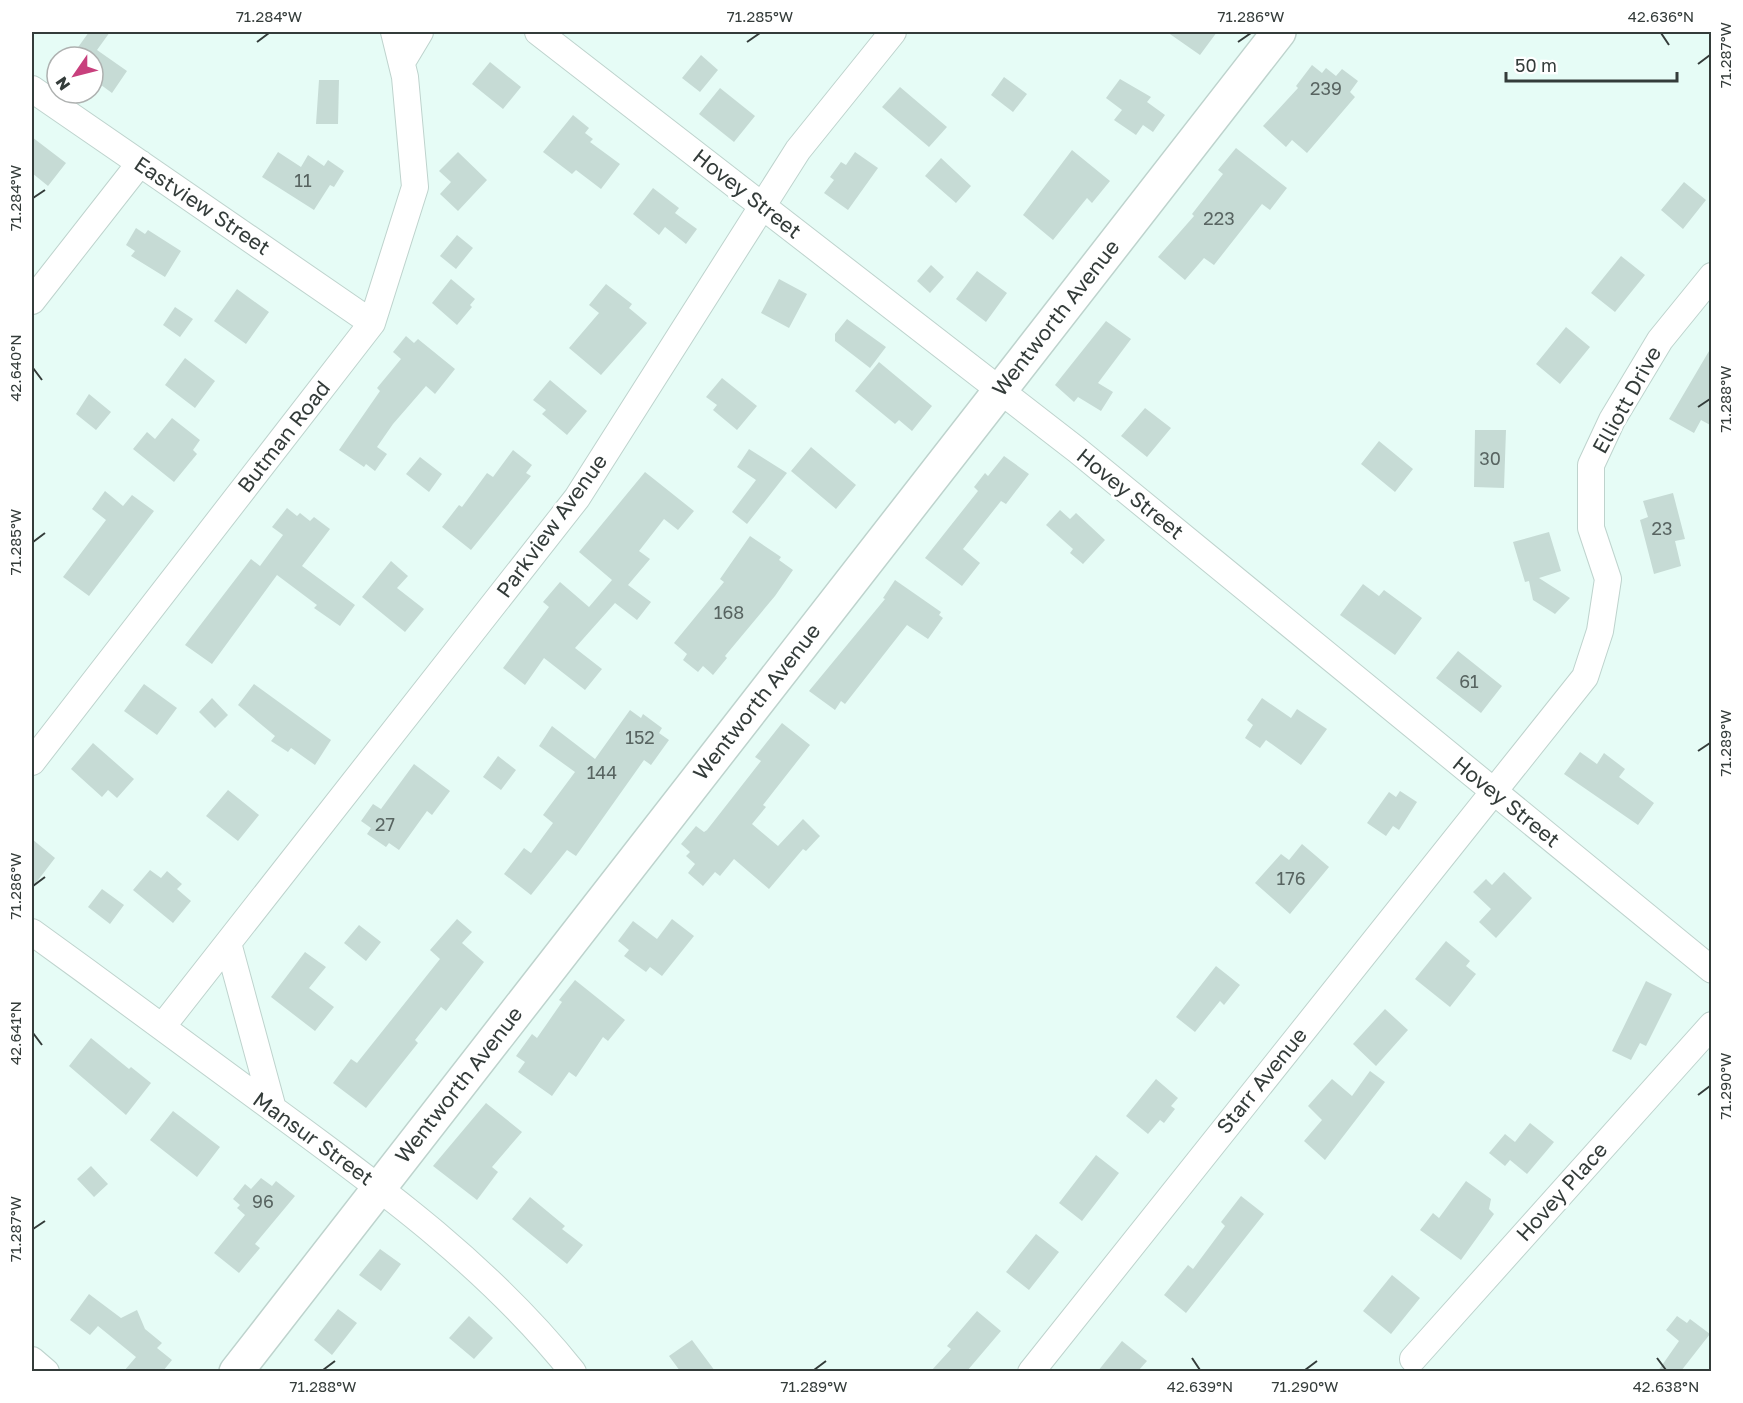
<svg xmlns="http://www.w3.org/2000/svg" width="1743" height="1403" font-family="'Golos Text',sans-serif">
	<rect width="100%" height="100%" fill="#e6fcf6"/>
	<!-- building -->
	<path fill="#c6dbd5" d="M89,32H110L97,50L127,71L112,93L93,79V57H71Z
		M1167,32H1217L1200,55Z
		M701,55L718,70L700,92L682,78Z
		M490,62L521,87L503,109L472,84Z
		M1312,65L1322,73L1326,68L1336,76L1342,69L1358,81L1350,92L1355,97L1307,153L1292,140L1286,147L1263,126L1298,88L1296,86Z
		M1004,77L1027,94L1013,112L991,95Z
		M1120,79L1151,97L1147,102L1165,115L1153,132L1143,125L1136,135L1114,120L1122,110L1106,98Z
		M319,80H339L338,124H316Z
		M900,87L947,127L929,147L882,107Z
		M720,88L755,116L734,142L699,114Z
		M573,115L589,128L585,133L593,139L590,142L620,164L601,189L576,170L572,174L543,152Z
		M32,137L66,163L48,186L32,173Z
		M1236,148L1287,188L1270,210L1262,204L1214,265L1204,258L1185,280L1158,257L1194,216L1192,214L1223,174L1218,170Z
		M1072,150L1110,181L1092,203L1087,198L1053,240L1023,215Z
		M278,152L301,167L308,155L324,166L328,160L344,171L334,187L330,185L314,210L262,177Z
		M458,152L487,180L458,211L440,194L451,182L439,171Z
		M855,152L878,168L848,210L824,193L834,180L830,177L841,162L846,165Z
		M941,158L971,186L956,203L925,176Z
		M1684,182L1706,200L1683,229L1661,210Z
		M653,188L679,208L675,213L697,229L686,244L665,227L659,235L633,214Z
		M136,228L145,234L148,230L181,251L165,277L131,256L135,251L126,245Z
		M457,235L473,248L456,269L440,256Z
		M1621,256L1645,275L1615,312L1591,293Z
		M931,265L944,277L930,293L917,281Z
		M977,271L1007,293L986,322L956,299Z
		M451,279L475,299L470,305L472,307L457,325L432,303Z
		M779,279L807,294L789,328L761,313Z
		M606,284L632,304L629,308L647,323L601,375L569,348L599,313L589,305Z
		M237,289L269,312L246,344L214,321Z
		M175,307L193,319L180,337L163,325Z
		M847,319L886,347L870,368L835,341V334Z
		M1106,321L1131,339L1098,383L1113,392L1101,411L1078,397L1074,402L1055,385Z
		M1566,327L1590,347L1560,384L1536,364Z
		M406,336L414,343L418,339L455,369L435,394L426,386L393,424L377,447L387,454L375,471L366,464L364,467L339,450L380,391L377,388L401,359L393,352Z
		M1712,346V426L1701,420L1694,433L1669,419Z
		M185,358L215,381L195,408L165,385Z
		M879,362L932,406L912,431L899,420L895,424L855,391Z
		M722,378L757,406L737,430L713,410L717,405L706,397Z
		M550,380L587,411L567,435L542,414L546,410L533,400Z
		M89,394L111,412L96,430L76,414Z
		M1145,408L1171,428L1147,457L1121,436Z
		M172,418L200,440L193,450L197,454L174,482L133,449L147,432L155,439Z
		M1475,430H1506L1504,488L1474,487Z
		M1379,441L1413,469L1395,492L1361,464Z
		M811,447L856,485L836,509L791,471Z
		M749,449L787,473L747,524L732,512L756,480L737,467Z
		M513,450L532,465L526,473L531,476L471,550L442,527L459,505L462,507L487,473L493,477Z
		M1004,456L1029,474L1006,504L1001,501L963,549L980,563L962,586L925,558L978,491L974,487L985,473L988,476Z
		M420,457L442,474L429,492L406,474Z
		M645,472L694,511L678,530L664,519L639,551L650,559L628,585L651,602L637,620L615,603L575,648L602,669L585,690L544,658L525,685L503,668L549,607L543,602L560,582L589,607L612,580L579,552Z
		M105,491L123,506L132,495L154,511L89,596L63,577L106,520L92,509Z
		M1673,493L1685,539L1675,541L1681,566L1654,574L1640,520L1648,517L1643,501Z
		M287,508L297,516L300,513L310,521L314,517L330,529L302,566L355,605L340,626L314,608L317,605L277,575L212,664L185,645L251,559L260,566L283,535L272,527Z
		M1060,510L1070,519L1076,513L1105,540L1083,564L1070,553L1073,549L1046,525Z
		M1549,532L1561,571L1539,578L1570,598L1555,614L1533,600L1529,581L1525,582L1513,542Z
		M750,536L781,557L779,560L793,570L775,596L725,656L727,658L713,675L703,666L698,672L683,660L687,654L674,643L724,582L720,579Z
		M391,561L408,576L397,588L424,609L405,632L362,597Z
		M895,580L941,612L939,615L943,618L928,639L907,625L845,704L841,701L835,710L809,691L885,599L883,598Z
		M1363,584L1379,596L1384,590L1422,618L1395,655L1340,615Z
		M1458,651L1502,686L1481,713L1436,678Z
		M144,684L177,708L157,735L124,711Z
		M254,684L331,740L315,765L291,748L288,752L271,741L275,736L238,705Z
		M212,698L228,715L215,728L199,712Z
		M1262,698L1291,718L1297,709L1327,729L1301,765L1266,740L1260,748L1245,738L1253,725L1247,720Z
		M630,710L641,718L643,714L662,728L659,733L669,740L651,765L644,760L576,856L567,850L531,895L504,874L524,848L531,853L553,823L543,815L575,772L539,746L552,726L595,759Z
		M782,723L810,745L763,805L766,807L752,824L778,846L803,819L820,836L806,851L803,849L769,889L734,859L720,876L715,872L703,886L688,873L695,864L686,856L690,852L681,844L696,826L704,832L707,830L761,761L755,757Z
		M93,743L134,779L117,798L108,790L102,797L71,769Z
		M1580,752L1597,764L1604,753L1625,769L1619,777L1654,803L1638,825L1564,774Z
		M498,756L516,770L501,790L483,777Z
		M414,764L450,791L432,815L427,811L399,850L389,843L386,847L367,834L371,828L361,821L373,804L381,809Z
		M228,790L259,815L238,841L206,816Z
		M1400,791L1417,802L1399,830L1393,826L1386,836L1367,823L1389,792L1396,797Z
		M32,839L55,858L32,888Z
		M1302,844L1329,867L1290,914L1255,883L1281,854L1289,860Z
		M150,870L161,878L167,871L182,884L177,889L191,901L173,923L133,890Z
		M1504,872L1532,898L1496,938L1479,922L1491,909L1473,892L1486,879L1492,885Z
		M102,889L124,905L110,924L88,907Z
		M457,919L472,932L462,943L484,962L446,1011L441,1007L415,1040L418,1043L366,1108L333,1083L351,1059L357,1063L440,959L430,950Z
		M672,919L694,936L662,976L650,967L646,972L624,956L629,950L618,941L633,921L657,939Z
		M359,925L381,942L366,961L344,943Z
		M1446,941L1470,961L1466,966L1476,974L1450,1007L1415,979Z
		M305,952L326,967L309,988L334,1007L315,1031L271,997Z
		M1216,966L1240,985L1224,1005L1220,1001L1195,1032L1176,1017Z
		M575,980L625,1020L608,1041L603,1037L576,1077L569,1072L552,1096L518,1072L525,1062L516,1056L532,1034L537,1038L562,1002L559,1000Z
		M1646,981L1672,994L1646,1046L1640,1043L1631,1060L1612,1051Z
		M1385,1009L1408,1030L1376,1066L1353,1044Z
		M91,1038L129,1069L131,1067L151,1083L126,1115L69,1066Z
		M1370,1071L1385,1082L1325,1160L1304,1141L1322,1120L1308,1106L1332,1079L1352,1096Z
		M1156,1079L1178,1098L1171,1106L1175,1109L1164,1123L1160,1120L1148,1134L1126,1116Z
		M486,1103L522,1132L492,1167L498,1172L477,1200L433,1166Z
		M173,1111L220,1147L197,1177L150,1140Z
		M1530,1123L1554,1142L1527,1174L1510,1160L1505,1166L1489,1153L1505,1134L1515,1142Z
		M1096,1155L1119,1173L1082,1221L1059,1203Z
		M91,1166L108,1184L94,1197L77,1179Z
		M261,1178L272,1186L276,1181L295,1196L255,1244L260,1248L239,1273L214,1253L245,1215L237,1208L240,1205L233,1199L245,1184L251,1189Z
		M1466,1181L1491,1199L1489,1209L1494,1214L1461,1260L1420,1230L1433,1213L1439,1218Z
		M1241,1196L1264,1214L1186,1313L1164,1295L1188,1265L1193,1269L1225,1226L1221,1222Z
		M530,1197L565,1226L562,1229L583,1245L567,1264L512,1219Z
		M1036,1234L1059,1252L1029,1290L1006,1272Z
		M380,1249L401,1264L381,1291L359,1275Z
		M1392,1275L1420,1298L1391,1334L1363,1311Z
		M89,1294L121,1318L137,1310L145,1329L162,1343L157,1348L172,1360L163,1371H124L136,1357L98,1326L90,1335L70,1320Z
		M338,1309L357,1323L332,1355L314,1340Z
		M977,1311L1001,1331L967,1371H931L951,1349L947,1346Z
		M469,1316L493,1338L474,1359L449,1338Z
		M1677,1316L1687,1323L1690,1319L1710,1334L1681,1371H1658L1679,1341L1666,1330Z
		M692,1340L715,1371H680L669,1356Z
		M1122,1341L1147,1361L1138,1371H1098Z"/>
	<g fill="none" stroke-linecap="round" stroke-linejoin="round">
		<!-- street casing -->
		<g stroke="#bed3cd" stroke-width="28">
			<path id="street" d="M538,32L1077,450L1712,970
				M402,62L420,32
				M32,89L372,323
				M32,301L140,163
				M32,762L372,323L415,187L405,77L394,32
				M32,932C115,992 197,1053 280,1114C385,1191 491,1269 573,1372
				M228,943L273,1109
				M162,1027L577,498L798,150L893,32
				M1413,1359L1712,1025
				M32,1360L46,1372
				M1031,1372L1585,677L1600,631L1608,579L1591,528V465L1612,420L1660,340L1712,276"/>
		</g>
		<!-- secondary casing -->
		<g stroke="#bed3cd" stroke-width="36">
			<path id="secondary" d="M236,1372L1279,32"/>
		</g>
		<!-- street -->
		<use href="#street" stroke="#fff" stroke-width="26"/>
		<!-- secondary -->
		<use href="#secondary" stroke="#fff" stroke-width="33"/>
	</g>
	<!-- ticks -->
	<path fill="none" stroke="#343c3a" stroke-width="2" d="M1661,33L1669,45M257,42L269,33M747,42L760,33M1238,42L1251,33M1698,64L1710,55M33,198L45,190M33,368L42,380M1698,407L1710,399M33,542L45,533M1698,751L1710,743M33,886L45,877M33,1033L42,1045M1698,1095L1710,1086M33,1229L45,1221M1192,1358L1200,1370M1657,1358L1666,1370M323,1370L335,1361M814,1370L826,1361M1305,1370L1317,1361"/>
	<g text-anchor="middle" stroke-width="6" stroke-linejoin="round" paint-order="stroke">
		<!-- number labels -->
		<g font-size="18" fill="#586461">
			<text x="1326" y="95">239</text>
			<text x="303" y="187">11</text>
			<text x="1219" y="225">223</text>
			<text x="1490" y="465">30</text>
			<text x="1662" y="535">23</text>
			<text x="729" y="619">168</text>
			<text x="1469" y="688">61</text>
			<text x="640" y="744">152</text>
			<text x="602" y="779">144</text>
			<text x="385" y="831">27</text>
			<text x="1291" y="885">176</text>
			<text x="263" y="1208">96</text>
		</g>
		<!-- street labels -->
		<g font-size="21" fill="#343c3a" stroke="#fff">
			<text transform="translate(747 194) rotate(38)" y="7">Hovey Street</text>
			<text transform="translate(202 206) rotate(34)" y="7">Eastview Street</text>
			<text transform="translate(1056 318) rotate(-52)" y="7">Wentworth Avenue</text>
			<text transform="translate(1627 400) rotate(-61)" y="7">Elliott Drive</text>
			<text transform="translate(284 437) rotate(-52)" y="7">Butman Road</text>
			<text transform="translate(1130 494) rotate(39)" y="7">Hovey Street</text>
			<text transform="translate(552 526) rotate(-54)" y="7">Parkview Avenue</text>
			<text transform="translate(757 702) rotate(-52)" y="7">Wentworth Avenue</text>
			<text transform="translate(1506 802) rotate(39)" y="7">Hovey Street</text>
			<text transform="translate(1262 1081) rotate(-51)" y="7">Starr Avenue</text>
			<text transform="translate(459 1085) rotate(-52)" y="7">Wentworth Avenue</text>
			<text transform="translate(313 1139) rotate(36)" y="7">Mansur Street</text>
			<text transform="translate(1562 1192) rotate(-48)" y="7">Hovey Place</text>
		</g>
	</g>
	<!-- border -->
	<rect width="1743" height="1403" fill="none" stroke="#ffffff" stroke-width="66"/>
	<!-- north arrow -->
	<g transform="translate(75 75) rotate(235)"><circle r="28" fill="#ffffff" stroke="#aeb1b0" stroke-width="1.5"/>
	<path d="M0-4.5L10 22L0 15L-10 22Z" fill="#c8407d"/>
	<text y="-9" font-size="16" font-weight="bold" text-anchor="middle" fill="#343c3a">N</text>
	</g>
	<!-- scale -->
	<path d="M1506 72v9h171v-9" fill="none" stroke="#343c3a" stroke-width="3"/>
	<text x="1515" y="72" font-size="18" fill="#343c3a" stroke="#ffffff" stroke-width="4.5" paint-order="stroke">50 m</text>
	<rect x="33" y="33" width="1677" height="1337" fill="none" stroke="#343c3a" stroke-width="2"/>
	<g font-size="15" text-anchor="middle" fill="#343c3a">
		<text x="269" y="22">71.284°W</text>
		<text x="760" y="22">71.285°W</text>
		<text x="1251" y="22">71.286°W</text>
		<text x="1661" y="22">42.636°N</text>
		<text transform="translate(1726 55) rotate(-90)" y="5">71.287°W</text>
		<text transform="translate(16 198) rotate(-90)" y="5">71.284°W</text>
		<text transform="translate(16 368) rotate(-90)" y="5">42.640°N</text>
		<text transform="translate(1726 399) rotate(-90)" y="5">71.288°W</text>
		<text transform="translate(16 542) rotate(-90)" y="5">71.285°W</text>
		<text transform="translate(1726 743) rotate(-90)" y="5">71.289°W</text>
		<text transform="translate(16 886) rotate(-90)" y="5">71.286°W</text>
		<text transform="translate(16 1033) rotate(-90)" y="5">42.641°N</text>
		<text transform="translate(1726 1086) rotate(-90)" y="5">71.290°W</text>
		<text transform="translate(16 1229) rotate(-90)" y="5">71.287°W</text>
		<text x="323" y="1392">71.288°W</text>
		<text x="814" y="1392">71.289°W</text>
		<text x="1200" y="1392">42.639°N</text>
		<text x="1305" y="1392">71.290°W</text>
		<text x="1666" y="1392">42.638°N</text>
	</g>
</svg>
